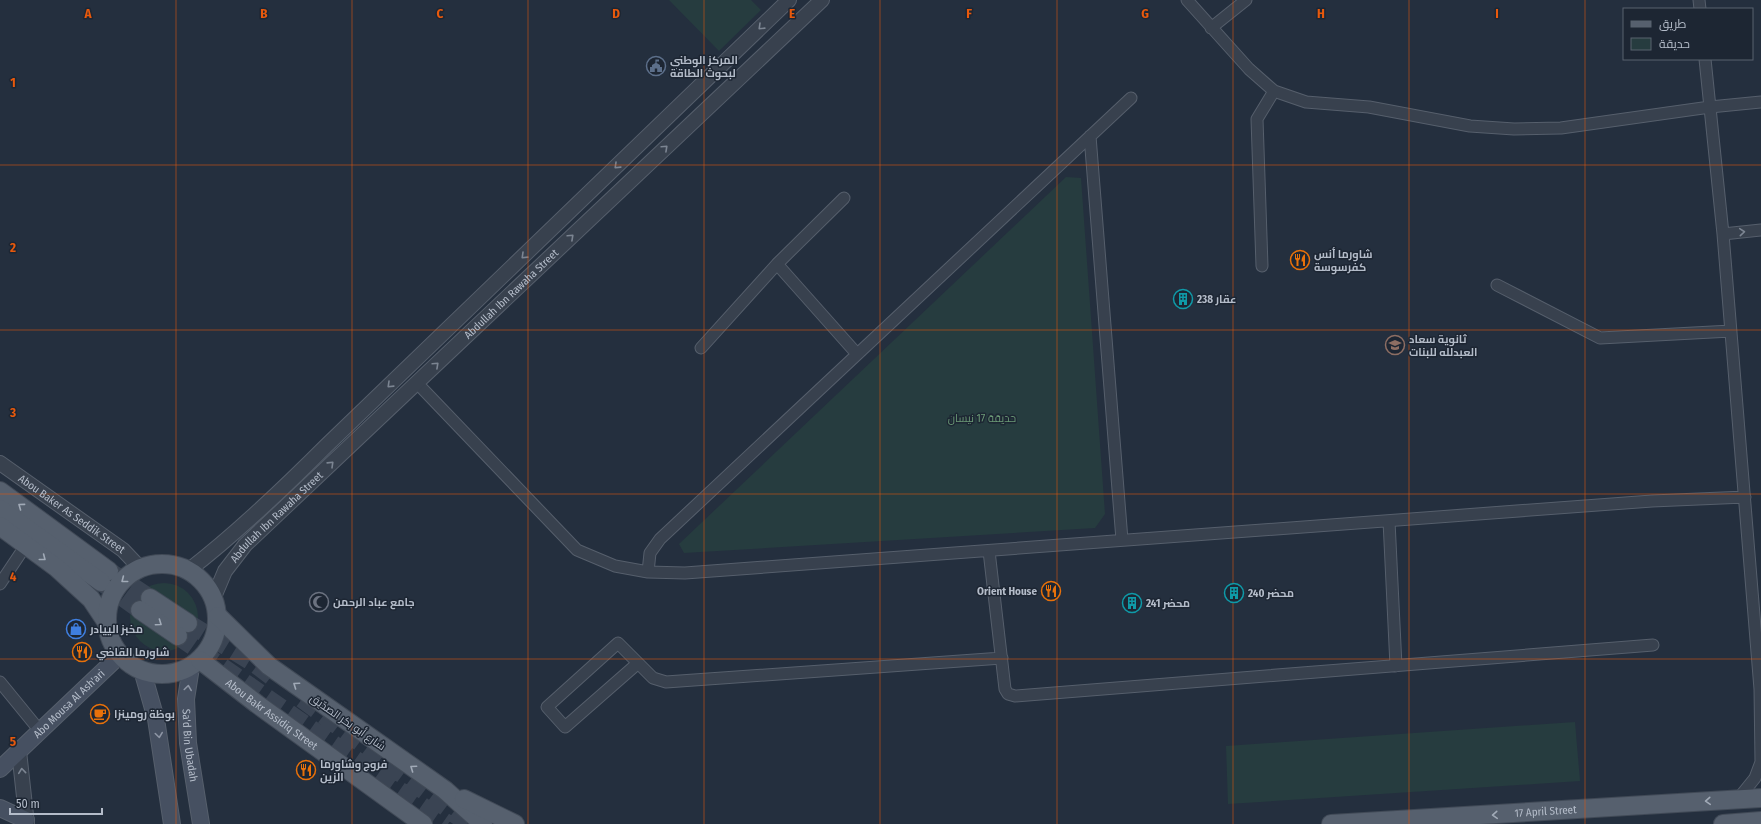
<svg xmlns="http://www.w3.org/2000/svg" width="1761" height="824" font-family="'Fira Sans Condensed',Cairo,sans-serif">
	<rect width="100%" height="100%" fill="#242f3e"/>
	<!-- green -->
	<path fill="#263c3f" d="M669,0H751L761,10L719,51Z
		M1066,177L1081,178L1105,514L1095,528L684,553L679,544Z
		M130 617a34 34 0 1 1 68 0a34 34 0 1 1-68 0Z
		M1575,722L1580,781L1228,804L1226,746Z"/>
	<g fill="none" stroke-linecap="round" stroke-linejoin="round">
		<!-- primary-tunnel -->
		<path stroke="#3a4453" stroke-width="18" stroke-dasharray="18 9" stroke-linecap="butt" d="M109,571L150,598
			M101,582L140,610
			M188,623L255,664L272,677
			M178,636L448,824
			M302,699L468,824"/>
		<!-- minor casing -->
		<g stroke="#565f6c" stroke-width="13">
			<path id="minor" d="M1187,0L1249,69L1274,91L1306,102L1369,107L1470,126L1514,129L1561,128L1710,107L1761,102
				M1699,0L1700,9
				M1211,28L1246,0
				M1705,59L1723,234L1760,689L1761,762L1755,778L1738,799
				M1090,136L1122,540
				M1723,234L1761,230
				M777,264L857,354
				M1262,266L1257,119L1274,91
				M1497,285L1600,338L1731,331
				M701,348L777,264L844,198
				M417,383L577,550L615,566L648,572L685,573L1652,501L1745,497
				M1389,521L1396,666
				M989,551L1005,689L1008,694L1015,696L1653,645
				M648,572L650,553L660,539L1131,98
				M0,584L26,545
				M637,664L565,727L547,707L618,643L653,678L666,682L1002,658
				M0,682L40,731"/>
		</g>
		<!-- tertiary casing -->
		<g stroke="#565f6c" stroke-width="16">
			<g id="tertiary">
				<path id="s1" d="M0,463L123,550L140,568"/>
				<path d="M189,570C238,532 282,490 326,446L789,0"/>
				<path id="s2" d="M214,597L225,571L245,545L822,0"/>
				<path d="M19,751L27,824"/>
			</g>
		</g>
		<!-- secondary casing -->
		<g stroke="#565f6c" stroke-width="18">
			<g id="secondary">
				<path id="s3" d="M191,667L186,699L188,743L201,824"/>
				<path d="M142,670L156,719L172,824"/>
				<path id="s4" d="M0,769L120,655"/>
				<path d="M0,808L26,820"/>
			</g>
		</g>
		<!-- primary casing -->
		<g stroke="#414a57" stroke-width="20">
			<g id="primary">
				<path d="M0,491L109,571"/>
				<path d="M0,509L101,582"/>
				<path d="M0,526L57,568L91,599L107,623"/>
				<circle cx="162" cy="619" r="55"/>
				<path d="M150,598L188,623"/>
				<path d="M140,610L178,636"/>
				<path d="M218,616L269,666L445,790L483,824"/>
				<path id="s5" d="M200,660L257,704L423,824"/>
				<path d="M464,799L515,824"/>
				<path id="s6" d="M1331,824L1761,798"/>
				<path d="M1723,824L1761,821"/>
			</g>
		</g>
		<!-- minor -->
		<use href="#minor" stroke="#38414e" stroke-width="11"/>
		<!-- tertiary -->
		<use href="#tertiary" stroke="#38414e" stroke-width="14"/>
		<!-- secondary -->
		<use href="#secondary" stroke="#465061" stroke-width="16"/>
		<!-- primary -->
		<use href="#primary" stroke="#56606e" stroke-width="18"/>
	</g>
	<!-- one-way arrows -->
	<defs><path id="oneway-chevron" d="M-2-3.5L2.5 0L-2 3.5" fill="none" stroke-width="1.6" stroke-linecap="round" stroke-linejoin="round"/></defs>
	<g stroke="#7c8592">
		<use href="#oneway-chevron" transform="translate(761 27) rotate(136)"/>
		<use href="#oneway-chevron" transform="translate(665 148) rotate(-43)"/>
		<use href="#oneway-chevron" transform="translate(617 166) rotate(136)"/>
		<use href="#oneway-chevron" transform="translate(1742 232) rotate(-5)"/>
		<use href="#oneway-chevron" transform="translate(571 237) rotate(-43)"/>
		<use href="#oneway-chevron" transform="translate(524 256) rotate(136)"/>
		<use href="#oneway-chevron" transform="translate(436 365) rotate(-43)"/>
		<use href="#oneway-chevron" transform="translate(390 385) rotate(136)"/>
		<use href="#oneway-chevron" transform="translate(331 464) rotate(-44)"/>
		<use href="#oneway-chevron" transform="translate(22 771) rotate(-96)"/>
	</g>
	<g stroke="#a1aab7">
		<use href="#oneway-chevron" transform="translate(21 506) rotate(-144)"/>
		<use href="#oneway-chevron" transform="translate(43 558) rotate(38)"/>
		<use href="#oneway-chevron" transform="translate(124 580) rotate(142)"/>
		<use href="#oneway-chevron" transform="translate(159 623) rotate(35)"/>
		<use href="#oneway-chevron" transform="translate(296 685) rotate(-145)"/>
		<use href="#oneway-chevron" transform="translate(413 768) rotate(-145)"/>
		<use href="#oneway-chevron" transform="translate(1708 801) rotate(176)"/>
		<use href="#oneway-chevron" transform="translate(1495 815) rotate(176)"/>
	</g>
	<g stroke="#8e96a5">
		<use href="#oneway-chevron" transform="translate(188 688) rotate(-82)"/>
		<use href="#oneway-chevron" transform="translate(159 735) rotate(82)"/>
	</g>
	<!-- grid -->
	<path fill="none" stroke="#e8590c" stroke-width="1" stroke-opacity="0.55" d="M176,0V824M352,0V824M528,0V824M704,0V824M880,0V824M1057,0V824M1233,0V824M1409,0V824M1585,0V824M0,165H1761M0,330H1761M0,494H1761M0,659H1761"/>
	<!-- icons -->
	<defs>
		<g id="civic-ring" transform="scale(1)"><circle r="9.5" fill="#1d2633" stroke="#5c6f8a" stroke-width="1.5"/><path d="M-.6-6.5H3V-4.5H.6V-3L4-1V1h2V6H-6V1h2V-1L-.6-3ZM-1.2 2.5V6h2.4V2.5Z" fill="#5c6f8a"/></g>
		<g id="restaurant-ring" transform="scale(1)"><circle r="9.5" fill="#1d2633" stroke="#e8710a" stroke-width="1.5"/><path d="M-5-6h1v4h1v-4h1v4h1v-4h1v5L-1.5 .5V6h-2V.5L-5-1ZM5-6V6H3V1.5H1.5Q1.5-4 5-6Z" fill="#e8710a"/></g>
		<g id="building-ring" transform="scale(1)"><circle r="9.5" fill="#1d2633" stroke="#0f9aa8" stroke-width="1.5"/><path d="M-4-6H4V6H1V3H-1V6H-4ZM-2.5-4.3h1.7v1.8h-1.7ZM.8-4.3h1.7v1.8H.8ZM-2.5-1h1.7V.8h-1.7ZM.8-1h1.7V.8H.8Z" fill="#0f9aa8"/></g>
		<g id="school-ring" transform="scale(1)"><circle r="9.5" fill="#1d2633" stroke="#8d6e63" stroke-width="1.5"/><path d="M0-5L7-2L0 1L-7-2ZM-4 1L0 2.5L4 1V4Q0 6-4 4Z" fill="#8d6e63"/></g>
		<g id="mosque-ring" transform="scale(1)"><circle r="9.5" fill="#1d2633" stroke="#6b7280" stroke-width="1.5"/><path d="M3.5-4.9A6 6 0 1 0 3.5 4.9A5 5 0 1 1 3.5-4.9Z" fill="#6b7280"/></g>
		<g id="shop-ring" transform="scale(1)"><circle r="9.5" fill="#1d2633" stroke="#3f7fe0" stroke-width="1.5"/><path d="M-5-2.5h2.3a2.7 3.5 0 0 1 5.4 0H5L5.5 6h-11ZM-1.5-2.5h3a1.5 2.3 0 0 0-3 0Z" fill="#3f7fe0"/></g>
		<g id="cafe-ring" transform="scale(1)"><circle r="9.5" fill="#1d2633" stroke="#e8710a" stroke-width="1.5"/><path d="M-5.5-4.5H6V0H3Q3 3.5 0 3.5H-2.5Q-5.5 3.5-5.5 0ZM3-3.2v2h1.7v-2ZM-6 4.5H4V6H-6Z" fill="#e8710a"/></g>
	</defs>
	<g fill-rule="evenodd">
		<use href="#civic-ring" x="656" y="66"/>
		<use href="#restaurant-ring" x="1300" y="260"/>
		<use href="#building-ring" x="1183" y="299"/>
		<use href="#school-ring" x="1395" y="345"/>
		<use href="#restaurant-ring" x="1051" y="591"/>
		<use href="#building-ring" x="1234" y="593"/>
		<use href="#mosque-ring" x="319" y="602"/>
		<use href="#building-ring" x="1132" y="603"/>
		<use href="#shop-ring" x="76" y="629"/>
		<use href="#restaurant-ring" x="82" y="652"/>
		<use href="#cafe-ring" x="100" y="714"/>
		<use href="#restaurant-ring" x="306" y="770"/>
	</g>
	<g text-anchor="middle" stroke-width="3" stroke-linejoin="round" paint-order="stroke">
		<!-- poi labels -->
		<g font-size="11" font-weight="bold" fill="#b4bcc9" stroke="#1d2633" text-anchor="start">
			<text x="670" y="64">المركز الوطني<tspan x="670" dy="13">لبحوث الطاقة</tspan></text>
			<text x="1314" y="258">شاورما أنس<tspan x="1314" dy="13">كفرسوسة</tspan></text>
			<text x="1197" y="303">عقار 238</text>
			<text x="1409" y="343">ثانوية سعاد<tspan x="1409" dy="13">العبدلله للبنات</tspan></text>
			<text x="1037" y="595" text-anchor="end">Orient House</text>
			<text x="1248" y="597">محضر 240</text>
			<text x="333" y="606">جامع عباد الرحمن</text>
			<text x="1146" y="607">محضر 241</text>
			<text x="90" y="633">مخبز الييادر</text>
			<text x="96" y="656">شاورما القاضي</text>
			<text x="114" y="718">بوظة رومينزا</text>
			<text x="320" y="768">فروج وشاورما<tspan x="320" dy="13">الزين</tspan></text>
		</g>
		<!-- street labels -->
		<g font-size="11" fill="#b4bcc9" stroke="#1d2633">
			<text dy="4" stroke="none"><textPath href="#s2" startOffset="427">Abdullah Ibn Rawaha Street</textPath></text>
			<text dy="4" stroke="none"><textPath href="#s1" startOffset="88">Abou Baker As Seddik Street</textPath></text>
			<text dy="4" stroke="none"><textPath href="#s2" startOffset="103">Abdullah Ibn Rawaha Street</textPath></text>
			<text dy="4" stroke="none"><textPath href="#s4" startOffset="95">Abo Mousa Al Ash'ari</textPath></text>
			<text dy="4" stroke="none"><textPath href="#s5" startOffset="90">Abou Bakr Assidiq Street</textPath></text>
			<text transform="translate(348 722) rotate(35)" y="4">شارع أبو بكر الصدّيق</text>
			<text dy="4" stroke="none"><textPath href="#s3" startOffset="79">Sa'd Bin Ubadah</textPath></text>
			<text dy="4" stroke="none"><textPath href="#s6" startOffset="215">17 April Street</textPath></text>
		</g>
		<!-- park labels -->
		<g font-size="11" fill="#6b9a76" stroke="#1d2633">
			<text x="982" y="422">حديقة 17 نيسان</text>
		</g>
	</g>
	<g font-size="13" text-anchor="middle" font-weight="bold" fill="#e8590c" stroke="#1d2633" stroke-width="3" stroke-linejoin="round" paint-order="stroke">
		<text x="88" y="18">A</text>
		<text x="264" y="18">B</text>
		<text x="440" y="18">C</text>
		<text x="616" y="18">D</text>
		<text x="792" y="18">E</text>
		<text x="969" y="18">F</text>
		<text x="1145" y="18">G</text>
		<text x="1321" y="18">H</text>
		<text x="1497" y="18">I</text>
		<text x="13" y="87">1</text>
		<text x="13" y="252">2</text>
		<text x="13" y="417">3</text>
		<text x="13" y="581">4</text>
		<text x="13" y="746">5</text>
	</g>
	<!-- legend -->
	<rect x="1623" y="8" width="130" height="52" fill="#1d2633" stroke="#59626f"/>
	<rect x="1631" y="21" width="20" height="6" fill="#56606e" stroke="#59626f"/>
	<text x="1659" y="28" font-size="12" fill="#b4bcc9">طريق</text>
	<rect x="1631" y="38" width="20" height="12" fill="#263c3f" stroke="#59626f"/>
	<text x="1659" y="48" font-size="12" fill="#b4bcc9">حديقة</text>
	<!-- scale -->
	<path d="M10 808v6h92v-6" fill="none" stroke="#b4bcc9" stroke-width="2"/>
	<text x="16" y="808" font-size="12" fill="#b4bcc9" stroke="#1d2633" stroke-width="3" paint-order="stroke">50 m</text>
</svg>
